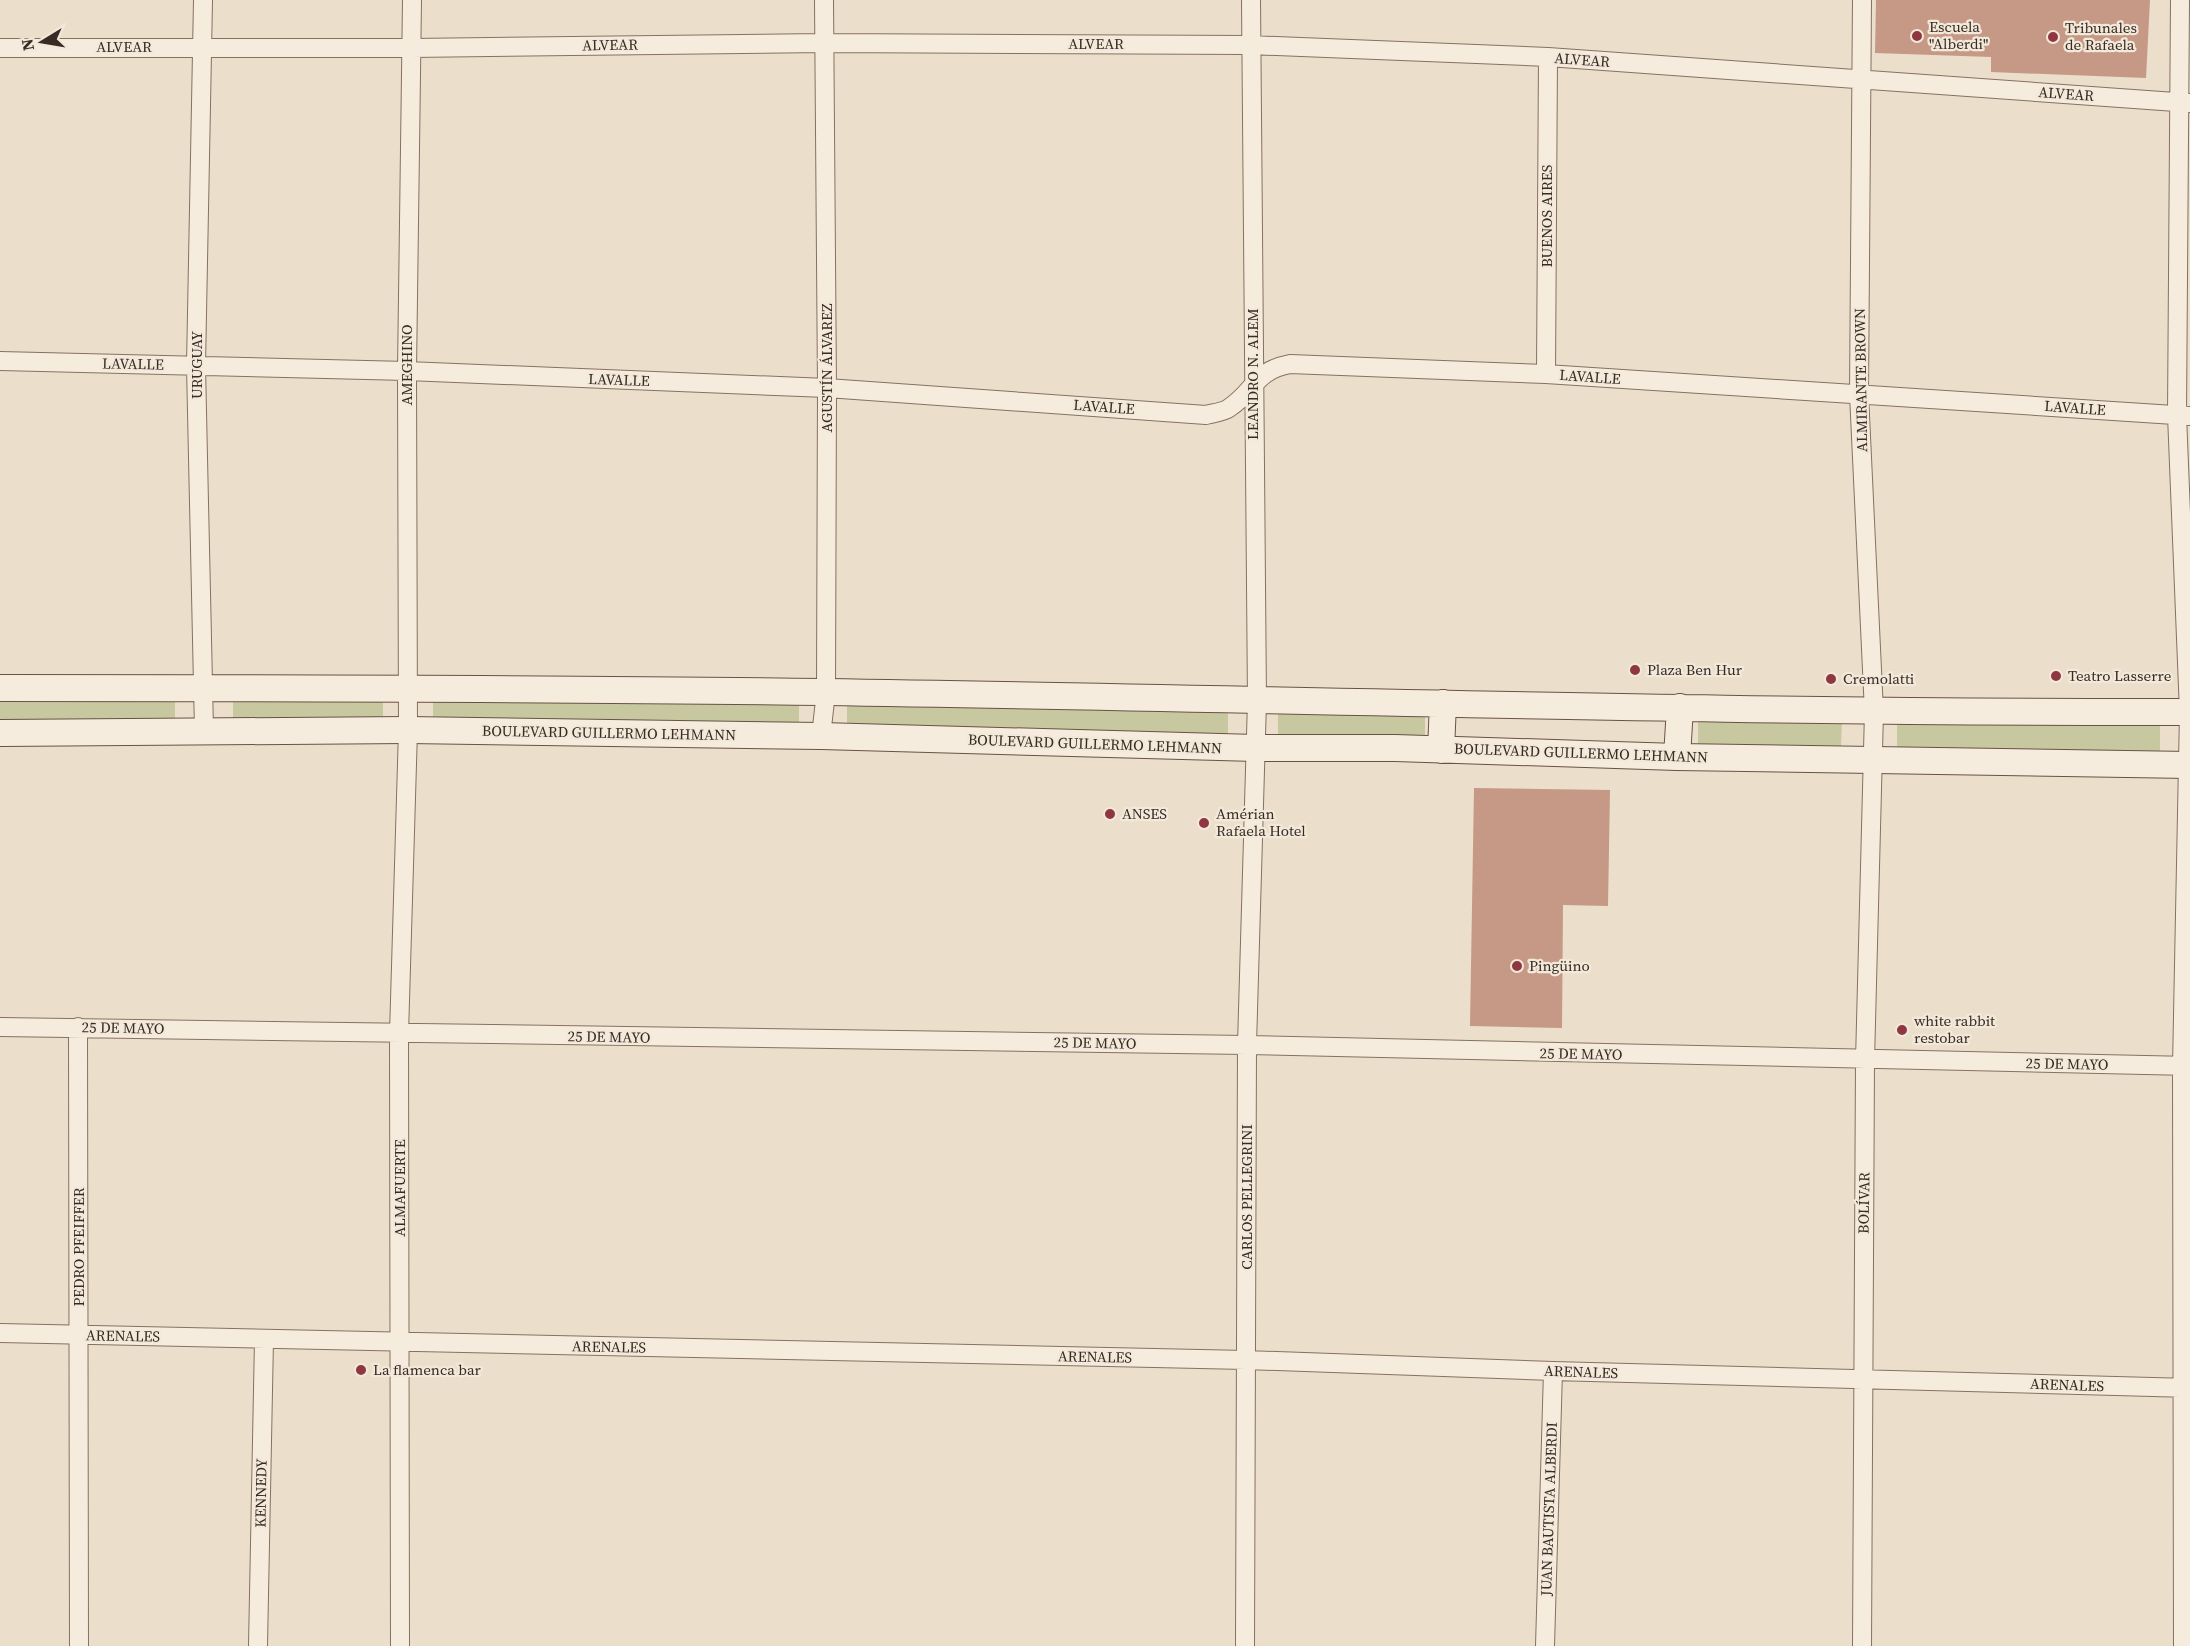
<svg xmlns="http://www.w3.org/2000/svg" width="2190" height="1646" font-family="'Source Serif 4',serif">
	<rect width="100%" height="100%" fill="#ebdecb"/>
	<!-- green -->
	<path fill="#c7c8a0" d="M433,695L799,700V726L433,722Z
		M175,696V723H0V697Z
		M233,697H383V723L233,724Z
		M847,701L1228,709V736L847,728Z
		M1278,709L1425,713V739L1278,735Z
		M1698,718L1842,719L1841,746L1698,744Z
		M1897,721L2160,725V751L1897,748Z"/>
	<!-- building -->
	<path fill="#c59985" d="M1876,0H2150L2146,78L1991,72V57L1875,53Z
		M1474,788L1610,790L1608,906L1563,905L1562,1028L1470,1026Z"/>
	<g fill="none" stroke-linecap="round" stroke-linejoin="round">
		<!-- minor casing -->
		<g stroke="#867161" stroke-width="20">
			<path id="minor" d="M203,0L196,366L204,730
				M2180,0L2177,415L2189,712L2182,1067L2183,1646
				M0,48H411L824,43L1250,45L1548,57L2190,103
				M0,361L407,371L827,388L1206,415C1213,413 1224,412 1229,408C1255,391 1254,371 1290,364L1546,374L2190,416
				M1546,374L1548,57
				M821,736L826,692L827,388L824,0
				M0,1027L1247,1045L2190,1066
				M78,1027L79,1646
				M0,1333L1246,1360L1553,1371L2190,1388
				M258,1646L264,1339
				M400,1646L399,1034L408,730L407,371L412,0
				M1245,1646L1247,1045L1257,701L1251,0
				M1545,1646L1553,1371
				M1862,1646L1865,1061L1874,712L1859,394L1862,0"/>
		</g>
		<!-- secondary casing -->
		<g stroke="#685244" stroke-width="28">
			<path id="secondary" d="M0,688C275,688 550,688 825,692C1280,699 1735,713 2190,712
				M0,733L408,730L821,736L1256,748H1395L1677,757L2190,765
				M1441,750L1443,703
				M1677,757L1680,707"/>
		</g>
		<!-- minor -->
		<use href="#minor" stroke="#f6ecde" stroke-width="18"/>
		<!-- secondary -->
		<use href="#secondary" stroke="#f6ecde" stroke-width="26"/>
	</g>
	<!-- markers -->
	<g fill="#8f3741" stroke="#f3e9da" stroke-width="2">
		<circle cx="1917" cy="36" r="6"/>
		<circle cx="2053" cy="37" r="6"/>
		<circle cx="1635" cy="670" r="6"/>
		<circle cx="2056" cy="676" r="6"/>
		<circle cx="1831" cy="679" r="6"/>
		<circle cx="1110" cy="814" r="6"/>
		<circle cx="1204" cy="823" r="6"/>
		<circle cx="1517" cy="966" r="6"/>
		<circle cx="1902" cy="1030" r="6"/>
		<circle cx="361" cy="1370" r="6"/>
	</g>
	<g text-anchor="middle" stroke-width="4.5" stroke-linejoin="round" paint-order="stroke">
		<!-- poi labels -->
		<g font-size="15" fill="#382b23" stroke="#f3e9da" text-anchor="start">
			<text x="1929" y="32">Escuela<tspan x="1929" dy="17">"Alberdi"</tspan></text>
			<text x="2065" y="33">Tribunales<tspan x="2065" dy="17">de Rafaela</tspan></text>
			<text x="1647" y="675">Plaza Ben Hur</text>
			<text x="2068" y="681">Teatro Lasserre</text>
			<text x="1843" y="684">Cremolatti</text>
			<text x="1122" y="819">ANSES</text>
			<text x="1216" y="819">Amérian<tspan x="1216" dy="17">Rafaela Hotel</tspan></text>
			<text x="1529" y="971">Pingüino</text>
			<text x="1914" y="1026">white rabbit<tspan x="1914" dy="17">restobar</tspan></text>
			<text x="373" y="1375">La flamenca bar</text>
		</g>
		<!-- street labels -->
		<g font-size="15" fill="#382b23" stroke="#f3e9da">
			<text x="1096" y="49">ALVEAR</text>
			<text transform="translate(610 45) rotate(-1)" y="5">ALVEAR</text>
			<text x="124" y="52">ALVEAR</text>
			<text transform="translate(1582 60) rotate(4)" y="5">ALVEAR</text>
			<text transform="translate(2066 94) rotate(4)" y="5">ALVEAR</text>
			<text transform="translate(1547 216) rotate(-90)" y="5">BUENOS AIRES</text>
			<text transform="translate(133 364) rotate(1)" y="5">LAVALLE</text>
			<text transform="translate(197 365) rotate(-90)" y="5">URUGUAY</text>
			<text transform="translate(407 365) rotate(-90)" y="5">AMEGHINO</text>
			<text transform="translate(827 368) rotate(-90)" y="5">AGUSTÍN ÁLVAREZ</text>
			<text transform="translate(1253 374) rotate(-90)" y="5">LEANDRO N. ALEM</text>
			<text transform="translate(1590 377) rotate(4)" y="5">LAVALLE</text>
			<text transform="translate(619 380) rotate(2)" y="5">LAVALLE</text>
			<text transform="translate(1861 380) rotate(-91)" y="5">ALMIRANTE BROWN</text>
			<text transform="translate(1104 407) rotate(4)" y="5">LAVALLE</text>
			<text transform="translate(2075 408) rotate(4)" y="5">LAVALLE</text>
			<text transform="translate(609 733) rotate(1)" y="5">BOULEVARD GUILLERMO LEHMANN</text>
			<text transform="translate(1095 744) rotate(2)" y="5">BOULEVARD GUILLERMO LEHMANN</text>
			<text transform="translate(1581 753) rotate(2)" y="5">BOULEVARD GUILLERMO LEHMANN</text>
			<text transform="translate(123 1028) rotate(1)" y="5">25 DE MAYO</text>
			<text transform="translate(609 1037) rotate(1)" y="5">25 DE MAYO</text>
			<text transform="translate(1095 1043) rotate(1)" y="5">25 DE MAYO</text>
			<text transform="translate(1581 1054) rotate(1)" y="5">25 DE MAYO</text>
			<text transform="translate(2067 1064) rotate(1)" y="5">25 DE MAYO</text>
			<text transform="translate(400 1188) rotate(-90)" y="5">ALMAFUERTE</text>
			<text transform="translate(1247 1197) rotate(-90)" y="5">CARLOS PELLEGRINI</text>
			<text transform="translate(1864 1203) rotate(-89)" y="5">BOLÍVAR</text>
			<text transform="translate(79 1247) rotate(-90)" y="5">PEDRO PFEIFFER</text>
			<text transform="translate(123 1336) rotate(1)" y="5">ARENALES</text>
			<text transform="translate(609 1347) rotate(1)" y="5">ARENALES</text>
			<text transform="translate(1095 1357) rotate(1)" y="5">ARENALES</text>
			<text transform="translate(1581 1372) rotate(2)" y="5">ARENALES</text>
			<text transform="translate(2067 1385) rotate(2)" y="5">ARENALES</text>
			<text transform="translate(261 1493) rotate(-89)" y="5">KENNEDY</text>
			<text transform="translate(1549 1509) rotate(-88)" y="5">JUAN BAUTISTA ALBERDI</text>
		</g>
	</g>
	<!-- north arrow -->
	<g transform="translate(42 42) rotate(259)" stroke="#f3e9da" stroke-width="4.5" paint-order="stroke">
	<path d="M0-4.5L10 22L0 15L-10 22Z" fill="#382b23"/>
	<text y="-9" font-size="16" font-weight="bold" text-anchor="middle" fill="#382b23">N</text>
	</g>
</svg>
